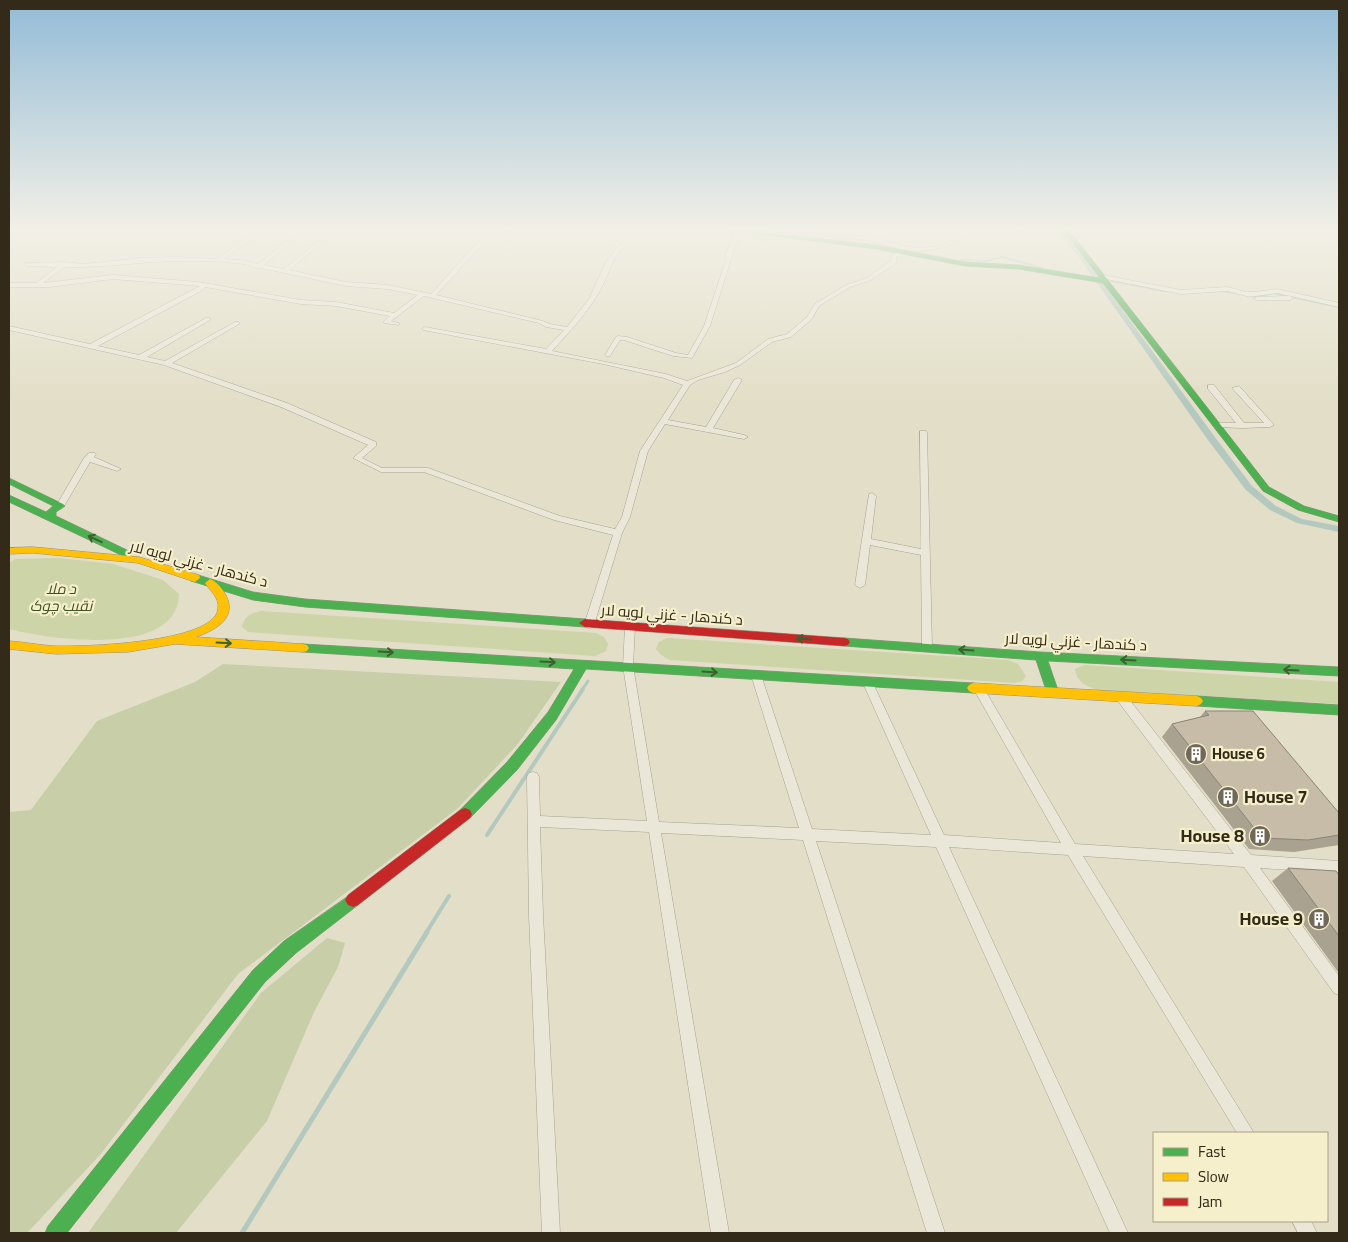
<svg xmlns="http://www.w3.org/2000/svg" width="1348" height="1242" font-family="Georgia,Cairo,serif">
	<rect width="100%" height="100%" fill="#e2dec7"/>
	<!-- green -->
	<path fill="#cdd4a8" d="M59,558L113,564L163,580L179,594C178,659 48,639 9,629V562L16,559Z
		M261,611L596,633L604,637L608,644L606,651L595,656L248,632L242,627C244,616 251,613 261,611Z
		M667,638L1008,660L1018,664L1026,676L1022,681L1015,683L670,660L661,655L656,649L659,642Z
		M1084,665L1339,682V704L1097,690C1086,686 1077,682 1075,669Z"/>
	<!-- cemetery -->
	<path fill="#c8cea8" d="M223,664L561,682L517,745L457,809L238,974L100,1155L27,1233H9V812L31,810L97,721L195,682Z
		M327,938L345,943L338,967L314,1012L267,1121L176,1233H88L261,993Z"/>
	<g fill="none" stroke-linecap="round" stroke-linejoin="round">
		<!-- stream-far3 -->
		<path stroke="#b3c8be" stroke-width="2" d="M744,230L764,231L773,234
			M792,236L815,233
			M826,236L855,239
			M871,241L900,250
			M907,251L947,258
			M961,260L986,261L1002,257L1042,268
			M1111,281L1165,291
			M1186,293L1222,291L1260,297L1272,293L1339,307"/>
		<!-- stream-far2 -->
		<path stroke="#b3c8be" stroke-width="3" d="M582,690L588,681"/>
		<!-- stream-far1 -->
		<path stroke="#b3c8be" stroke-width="4" d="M487,835L583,689
			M426,933L449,896"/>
		<!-- stream -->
		<path stroke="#b3c8be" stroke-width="5" d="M242,1233L427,932"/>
		<!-- canal -->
		<path fill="#b3c8be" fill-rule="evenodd" d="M1055,230H1060L1082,254L1214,436L1252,486L1276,506L1302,519L1339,526V532L1297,523L1270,510L1246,490L1208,440L1078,256Z"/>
		<!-- street casing -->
		<g stroke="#a7a291" stroke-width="1">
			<path id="street" d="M257,230H263L224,259L242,260L258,264L301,230H306L264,265L284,269L332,230H337L289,270L346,282L388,285L431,294L475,245L491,230H496L436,295L543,321L550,324L567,327L589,299L606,262L617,247L609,239L619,230H624L615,239L623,247C611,261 608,277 599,292C587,314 569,332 552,351L666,374L687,381L736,363L768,339L787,334L807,317L815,304L846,285L867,278L891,261V257L897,251L902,252L897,257L896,263L871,280L850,287L819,306L812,319L791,337L772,342L740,365L725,372L698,380L690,385L668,420L706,427L734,380L738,378L742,380L713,428L744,435L748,437L744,439L665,424L648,451L630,517L622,533L594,625L589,629L584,625L613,535L554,520L424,472H381L353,458L368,445L281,407L164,365L9,330V326L90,344L200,286L113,279L49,287H9V283H36L57,267L27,266L24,264L25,263L64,262L84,264L141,258L177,257L217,259ZM177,261C194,261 247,260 258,269L261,268L346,286L388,289L418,295L394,313L336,302L301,300L198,282L113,275L43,283L64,267C101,268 139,262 177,261ZM205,287L301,304L336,306L390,316L384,321V323L399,325V323L391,321L424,296L539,323L546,327L564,330L546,349L425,327L422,329L423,330L603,364L664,378L683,385L640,451L622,517L615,529L560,516L428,468H382L362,458L376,446V442L287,403L172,363L239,324V322H235L165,361L147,357L210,320V318H206L139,355L98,346L201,291Z
				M736,230L740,231L710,326L692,358L673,356L624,340H620L610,356H606L605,355L616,337L618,336L627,337L676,353L688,355L704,326L726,260L725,256Z
				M806,230H816L845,235L872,237L903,246L920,248L941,246L968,230H974C953,247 928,255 901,249C891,247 881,242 871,241C851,237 824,239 806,230Z
				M1103,275L1181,290L1227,287L1246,292H1256L1277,289L1339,303V307L1277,293L1256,296H1246L1227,291L1181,294L1101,278L1100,277Z
				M1257,297L1290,296L1293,298L1290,300H1255L1254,299Z
				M1208,385H1214L1244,423H1264L1232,388L1239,386L1274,425L1270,427L1243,428L1214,427L1213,425L1217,423H1236L1208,389Z
				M920,431H926L927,433L932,647L931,650H923L922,647L921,555L870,545L865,585L860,588L855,585L869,494L872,493L876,496L871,539L921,549Z
				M89,453H95L96,455L94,457L121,469L117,471L90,462L63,508H57L56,506L84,458Z
				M630,623L635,627L633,666L659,822L799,828L751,675L752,672H760L761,675L812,829L931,835L862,681L863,678H871L872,681L944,835L1061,843L973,688L974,685H982L1075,844L1234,854L1117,700L1116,697L1117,694L1121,693L1125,694L1251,855L1339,861V873L1260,868L1339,976V995L1334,993L1244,867L1083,856L1254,1133H1237L1068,855L949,847L1128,1233H1110L936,847L816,841L945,1233H927L803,840L661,833L729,1233H711L649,832L540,827L543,915L560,1233H542L529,915L527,777L529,773L533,772L537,773L539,777L540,816L647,821L623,666L625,627Z
				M1292,1221H1311L1317,1233H1298Z"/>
		</g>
		<!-- fast casing -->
		<g stroke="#969181" stroke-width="1">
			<path id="fast" d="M727,230H743L876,245L965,262L1018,265L1100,278L1063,230H1069L1269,487L1304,506L1339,516V522L1298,510L1263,491L1103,283L1018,269L965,266L876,249Z
				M9,478L63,504L65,506L56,512V516L131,552L132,554L131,556H123L9,502V495L46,512L53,506L9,484Z
				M195,574L253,592L305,599L585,619L591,623L585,627L305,607L253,600L191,581L190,578L191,575Z
				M844,638L1040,652L1339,667V676L1048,661L1059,693L1057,696H1049L1047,693L1036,660L844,646L840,645L838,642L840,639Z
				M303,644L973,683L977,685L979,688L977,691L973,693L586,669L556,720L517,770L470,818L465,820L460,818L458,814L460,810L507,762L548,712L574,669L303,652L299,651L297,648L299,645Z
				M1197,696L1339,705V715L1197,706L1193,704L1191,701L1193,698Z
				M353,893L358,895L361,900L358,905L296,953L265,982L67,1233H45L48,1226L253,970L284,941Z"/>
		</g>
		<!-- slow casing -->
		<g stroke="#969181" stroke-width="1">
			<path id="slow" d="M33,547L139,557L199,575L200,578L195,582L138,563L33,553L9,554V548Z
				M210,579C216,581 221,587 224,592C240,617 216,630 196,637L303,644L307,645L309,648L307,651L303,652L175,644L128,652L56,654L9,649V641C24,642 39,645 54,646C82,647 214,643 218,609C220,598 210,591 205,583Z
				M973,683L1197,696L1201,698L1203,701L1201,704L1197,706L973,693L969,691L967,688L969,685Z"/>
		</g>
		<!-- jam casing -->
		<g stroke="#969181" stroke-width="1">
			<path id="jam" d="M585,619L844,638L848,639L850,642L848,645L844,646L585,627L579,623Z
				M465,808L470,810L472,814L470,818L358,905L353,907L348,905L345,900L348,895L460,810Z"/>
		</g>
		<!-- street -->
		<use href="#street" fill="#eae7d9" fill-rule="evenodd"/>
		<!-- fast -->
		<use href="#fast" fill="#4caf50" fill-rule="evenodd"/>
		<!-- slow -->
		<use href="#slow" fill="#ffc107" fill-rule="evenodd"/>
		<!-- jam -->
		<use href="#jam" fill="#c62828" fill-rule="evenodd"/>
	</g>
	<!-- wall -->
	<path fill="#aaa290" d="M1205,711L1339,813V845L1294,852L1249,849L1162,737L1172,724L1200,717Z
		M1288,868L1339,875V971L1338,972L1272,881Z"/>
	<!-- building -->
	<path fill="#c6bca8" stroke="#8b8476" d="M1205,711H1253L1339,813V835L1308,840L1262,838L1172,724L1209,715Z
		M1288,868L1336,871L1339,875V936Z"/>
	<!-- one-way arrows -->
	<defs><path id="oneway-shaft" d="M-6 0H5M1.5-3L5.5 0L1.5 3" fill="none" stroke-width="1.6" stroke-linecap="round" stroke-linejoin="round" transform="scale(1.25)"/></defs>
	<g stroke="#3e5f30">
		<use href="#oneway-shaft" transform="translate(95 539) rotate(-155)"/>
		<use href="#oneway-shaft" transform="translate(804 639) rotate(-176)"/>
		<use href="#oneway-shaft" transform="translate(224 643) rotate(3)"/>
		<use href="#oneway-shaft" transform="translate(966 650) rotate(-176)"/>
		<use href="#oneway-shaft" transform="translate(386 652) rotate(3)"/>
		<use href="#oneway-shaft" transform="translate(1128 660) rotate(-177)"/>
		<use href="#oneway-shaft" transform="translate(548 662) rotate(3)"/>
		<use href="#oneway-shaft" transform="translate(1291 670) rotate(-177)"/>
		<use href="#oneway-shaft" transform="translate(710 672) rotate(4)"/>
	</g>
	<!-- sky -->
	<linearGradient id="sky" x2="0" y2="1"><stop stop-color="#93bcd7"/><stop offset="0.57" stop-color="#f2f0e6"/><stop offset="1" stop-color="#f2f0e6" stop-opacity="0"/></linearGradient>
	<rect width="1348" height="404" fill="url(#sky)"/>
	<!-- icons -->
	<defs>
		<g id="building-disc" transform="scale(1.125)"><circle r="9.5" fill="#716957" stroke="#f6efcb"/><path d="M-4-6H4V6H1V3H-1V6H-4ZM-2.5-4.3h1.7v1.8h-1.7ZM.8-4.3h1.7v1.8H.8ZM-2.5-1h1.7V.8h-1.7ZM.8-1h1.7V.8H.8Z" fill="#fff"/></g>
	</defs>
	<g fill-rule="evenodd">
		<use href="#building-disc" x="1196" y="754"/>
		<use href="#building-disc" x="1228" y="797"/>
		<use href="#building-disc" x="1260" y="836"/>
		<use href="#building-disc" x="1319" y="919"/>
	</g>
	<g text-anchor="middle" stroke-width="4.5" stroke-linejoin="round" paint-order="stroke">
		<!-- street labels -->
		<g font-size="15" fill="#342a1a" stroke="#f6efcb">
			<text transform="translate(199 564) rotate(15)" y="5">د کندهار - غزني لويه لار</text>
			<text transform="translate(672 615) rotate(4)" y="5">د کندهار - غزني لويه لار</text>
			<text transform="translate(1076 642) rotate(3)" y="5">د کندهار - غزني لويه لار</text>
		</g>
		<!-- park labels -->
		<g font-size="15" font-style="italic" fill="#3e5120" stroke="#f6efcb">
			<text x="61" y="594">د ملا<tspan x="61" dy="17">نقيب چوک</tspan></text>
		</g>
		<!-- poi labels -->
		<g font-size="15" font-weight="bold" fill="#342a1a" stroke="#f6efcb" text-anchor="start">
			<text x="1212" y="759">House 6</text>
		</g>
		<!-- near-poi labels -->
		<g font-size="18" font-weight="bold" fill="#342a1a" stroke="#f6efcb" text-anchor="end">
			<text x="1244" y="803" text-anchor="start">House 7</text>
			<text x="1244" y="842">House 8</text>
			<text x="1303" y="925">House 9</text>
		</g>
	</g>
	<!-- border -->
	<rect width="1348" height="1242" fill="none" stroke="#342a1a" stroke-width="20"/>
	<!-- legend -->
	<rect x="1153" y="1132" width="175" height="90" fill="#f6efcb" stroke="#a8a084"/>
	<rect x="1163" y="1148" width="25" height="8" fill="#4caf50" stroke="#a8a084"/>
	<text x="1198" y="1157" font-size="15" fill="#342a1a">Fast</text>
	<rect x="1163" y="1173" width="25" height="8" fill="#ffc107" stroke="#a8a084"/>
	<text x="1198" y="1182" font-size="15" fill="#342a1a">Slow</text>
	<rect x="1163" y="1198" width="25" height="8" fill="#c62828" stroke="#a8a084"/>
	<text x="1198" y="1207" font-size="15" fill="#342a1a">Jam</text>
</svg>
